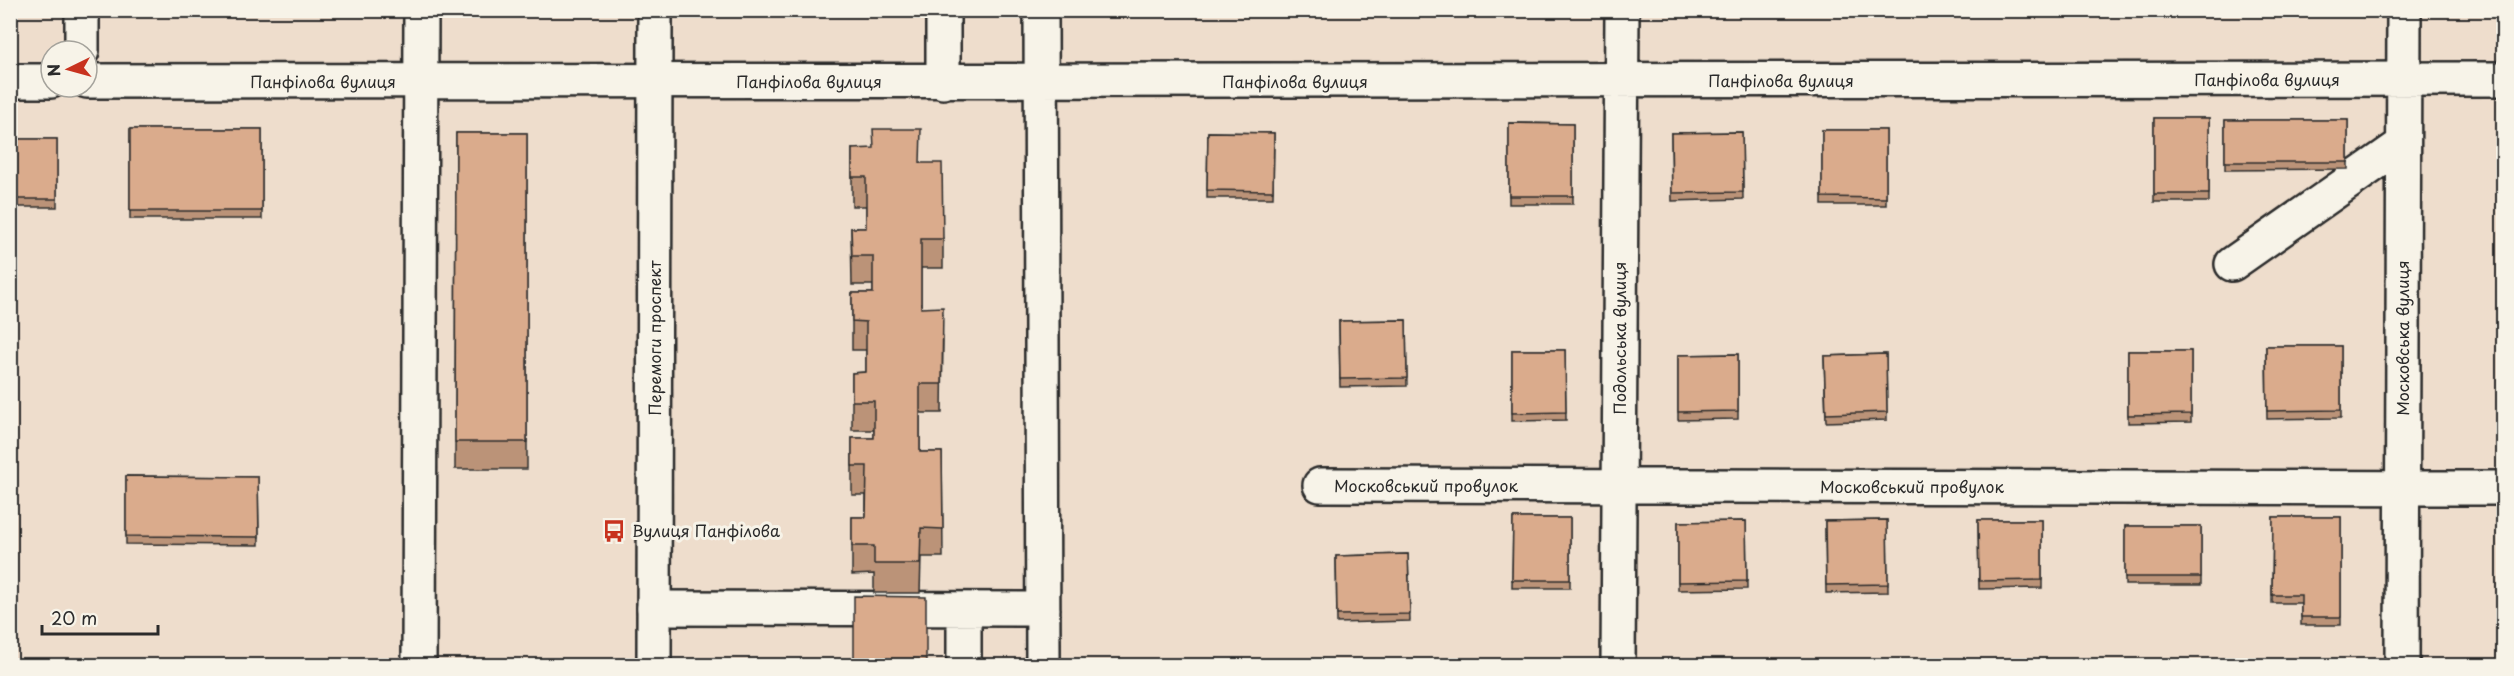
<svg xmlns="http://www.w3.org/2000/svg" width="2514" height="676" font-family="'Playpen Sans',sans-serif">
	<rect width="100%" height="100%" fill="#edc"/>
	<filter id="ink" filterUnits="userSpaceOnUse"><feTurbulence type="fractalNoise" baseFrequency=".0167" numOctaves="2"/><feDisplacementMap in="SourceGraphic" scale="12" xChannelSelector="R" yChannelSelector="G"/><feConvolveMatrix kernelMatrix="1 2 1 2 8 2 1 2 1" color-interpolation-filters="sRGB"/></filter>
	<g filter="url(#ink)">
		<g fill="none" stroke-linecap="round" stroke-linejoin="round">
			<!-- minor casing -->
			<g stroke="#2b2b2b" stroke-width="38">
				<path id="minor" d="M1041,10L1043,666
					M82,51V10
					M10,81H51
					M87,81L2504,79
					M943,82V10
					M2232,264L2403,144
					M1320,485L2504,488
					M654,608L1043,609
					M419,666L421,10
					M964,666V609
					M1618,666L1622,10
					M2402,666L2404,10"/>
			</g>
			<!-- major casing -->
			<g stroke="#2b2b2b" stroke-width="38">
				<path id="major" d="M654,666L655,10"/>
			</g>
			<!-- minor -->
			<use href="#minor" stroke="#f7f3e8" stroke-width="33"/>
			<!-- major -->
			<use href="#major" stroke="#f7f3e8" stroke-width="33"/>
		</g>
		<!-- wall -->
		<path fill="#bb9378" stroke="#2b2b2b" stroke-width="1.5" d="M2154,118H2209V202H2154Z
			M2225,120H2348V169L2225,170Z
			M1509,123L1573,124V204H1509Z
			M130,129H262V219H130Z
			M1822,130H1886V205H1822Z
			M1208,132L1274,133L1273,198H1207Z
			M1742,132L1743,199L1672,201L1671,133Z
			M456,133H527V469H455Z
			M10,139H57V207H10Z
			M852,149L921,163L943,239V268H921V308L943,336L942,413H920V452H942L943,557H921L920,593H874V574L852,575V517H866V495H852V438H874V430H852V373L866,372V350H852V293H873V285H852L851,228H866V206H852Z
			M1406,320L1407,386L1340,387L1339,321Z
			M2266,346H2341V418L2267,419Z
			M1512,350H1565L1566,420L1512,421Z
			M2128,351H2191V422L2128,423Z
			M1738,354V419L1678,420V355Z
			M1886,354L1887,420L1826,422L1824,356Z
			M126,476L258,477L259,545L126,544Z
			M2273,517H2341V625H2301V603H2272Z
			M1513,518H1570V588H1512Z
			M1887,520L1888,592L1826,593L1825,521Z
			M1978,520H2042V588L1979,589Z
			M1746,521L1747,589L1678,590V522Z
			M2125,526H2201V585H2125Z
			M1408,554L1410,621L1337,623L1336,556Z"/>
		<!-- building -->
		<path fill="#daab8c" stroke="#2b2b2b" stroke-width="1.5" d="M2154,118H2209V194H2154Z
			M2225,120H2348V162H2225Z
			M1509,123L1573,124V196H1509Z
			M130,129H262V211H130Z
			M873,129H921L920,163H942L943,239H921V308L943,307L942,384H920V452H942L943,529L921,528L920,564H874V546H852V517H866L867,466H852V438H874V401H852V373L866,372V322L852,321V293H873V256H852L851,228H866V177H852V149L874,148Z
			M1822,130H1886V198L1822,197Z
			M1208,132L1274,133L1273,191L1207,190Z
			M1742,132L1743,192L1672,193L1671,133Z
			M456,133H527V442H455Z
			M10,139H57V199H10Z
			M1406,320L1407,378L1340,379L1339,321Z
			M2266,346H2341V410L2267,411Z
			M1512,350H1565L1566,412L1512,413Z
			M2128,351H2191V414L2128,415Z
			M1738,354V411L1678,412V355Z
			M1886,354L1887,412L1826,414L1824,356Z
			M126,476L258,477L259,537L126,536Z
			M2273,517H2341V617H2301V595H2272Z
			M1513,518H1570V580H1512Z
			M1887,520L1888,584L1826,585L1825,521Z
			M1978,520H2042V580L1979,581Z
			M1746,521L1747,581L1678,582V522Z
			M2125,526H2201V577H2125Z
			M1408,554L1410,614L1337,615L1336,556Z
			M854,596L926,597V666H854Z"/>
	</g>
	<!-- icons -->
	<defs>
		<g id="bus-bare" transform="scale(1.8)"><path d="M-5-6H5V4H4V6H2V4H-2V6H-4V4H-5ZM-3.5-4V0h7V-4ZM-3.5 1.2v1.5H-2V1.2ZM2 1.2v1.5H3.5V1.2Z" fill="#c8321e" stroke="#f7f3e8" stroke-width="2.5" paint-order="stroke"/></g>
	</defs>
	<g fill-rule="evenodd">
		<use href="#bus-bare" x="614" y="531"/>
	</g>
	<g text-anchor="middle" stroke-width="6" stroke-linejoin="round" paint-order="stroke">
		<!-- street labels -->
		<g font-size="16" fill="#2b2b2b" stroke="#f7f3e8">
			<text x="2267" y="86">Панфілова вулиця</text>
			<text x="1781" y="87">Панфілова вулиця</text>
			<text x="323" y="88">Панфілова вулиця</text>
			<text x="809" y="88">Панфілова вулиця</text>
			<text x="1295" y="88">Панфілова вулиця</text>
			<text transform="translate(655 338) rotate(-90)" y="6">Перемоги проспект</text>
			<text transform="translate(1620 338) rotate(-90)" y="6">Подольська вулиця</text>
			<text transform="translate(2403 338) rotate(-90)" y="6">Московська вулиця</text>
			<text x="1426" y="492">Московський провулок</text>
			<text x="1912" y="493">Московський провулок</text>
		</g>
		<!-- poi labels -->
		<g font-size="16" fill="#2b2b2b" stroke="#f7f3e8" text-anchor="start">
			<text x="632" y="537">Вулиця Панфілова</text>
		</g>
	</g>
	<!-- margin -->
	<rect width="2514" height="676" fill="none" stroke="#f7f3e8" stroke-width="36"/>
	<rect x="18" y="18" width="2478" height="640" fill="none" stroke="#2b2b2b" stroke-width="2" filter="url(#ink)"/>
	<!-- north arrow -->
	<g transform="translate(69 69) rotate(265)"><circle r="28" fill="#f7f3e8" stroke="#a5a39c" stroke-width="1.5"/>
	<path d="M0-4.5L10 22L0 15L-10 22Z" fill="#c8321e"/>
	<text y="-9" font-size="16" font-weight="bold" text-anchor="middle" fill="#2b2b2b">N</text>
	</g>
	<!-- scale -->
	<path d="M42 625v9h116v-9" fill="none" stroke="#2b2b2b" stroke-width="3"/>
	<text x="51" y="625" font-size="18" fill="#2b2b2b" stroke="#f7f3e8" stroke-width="4.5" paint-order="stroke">20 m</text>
</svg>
